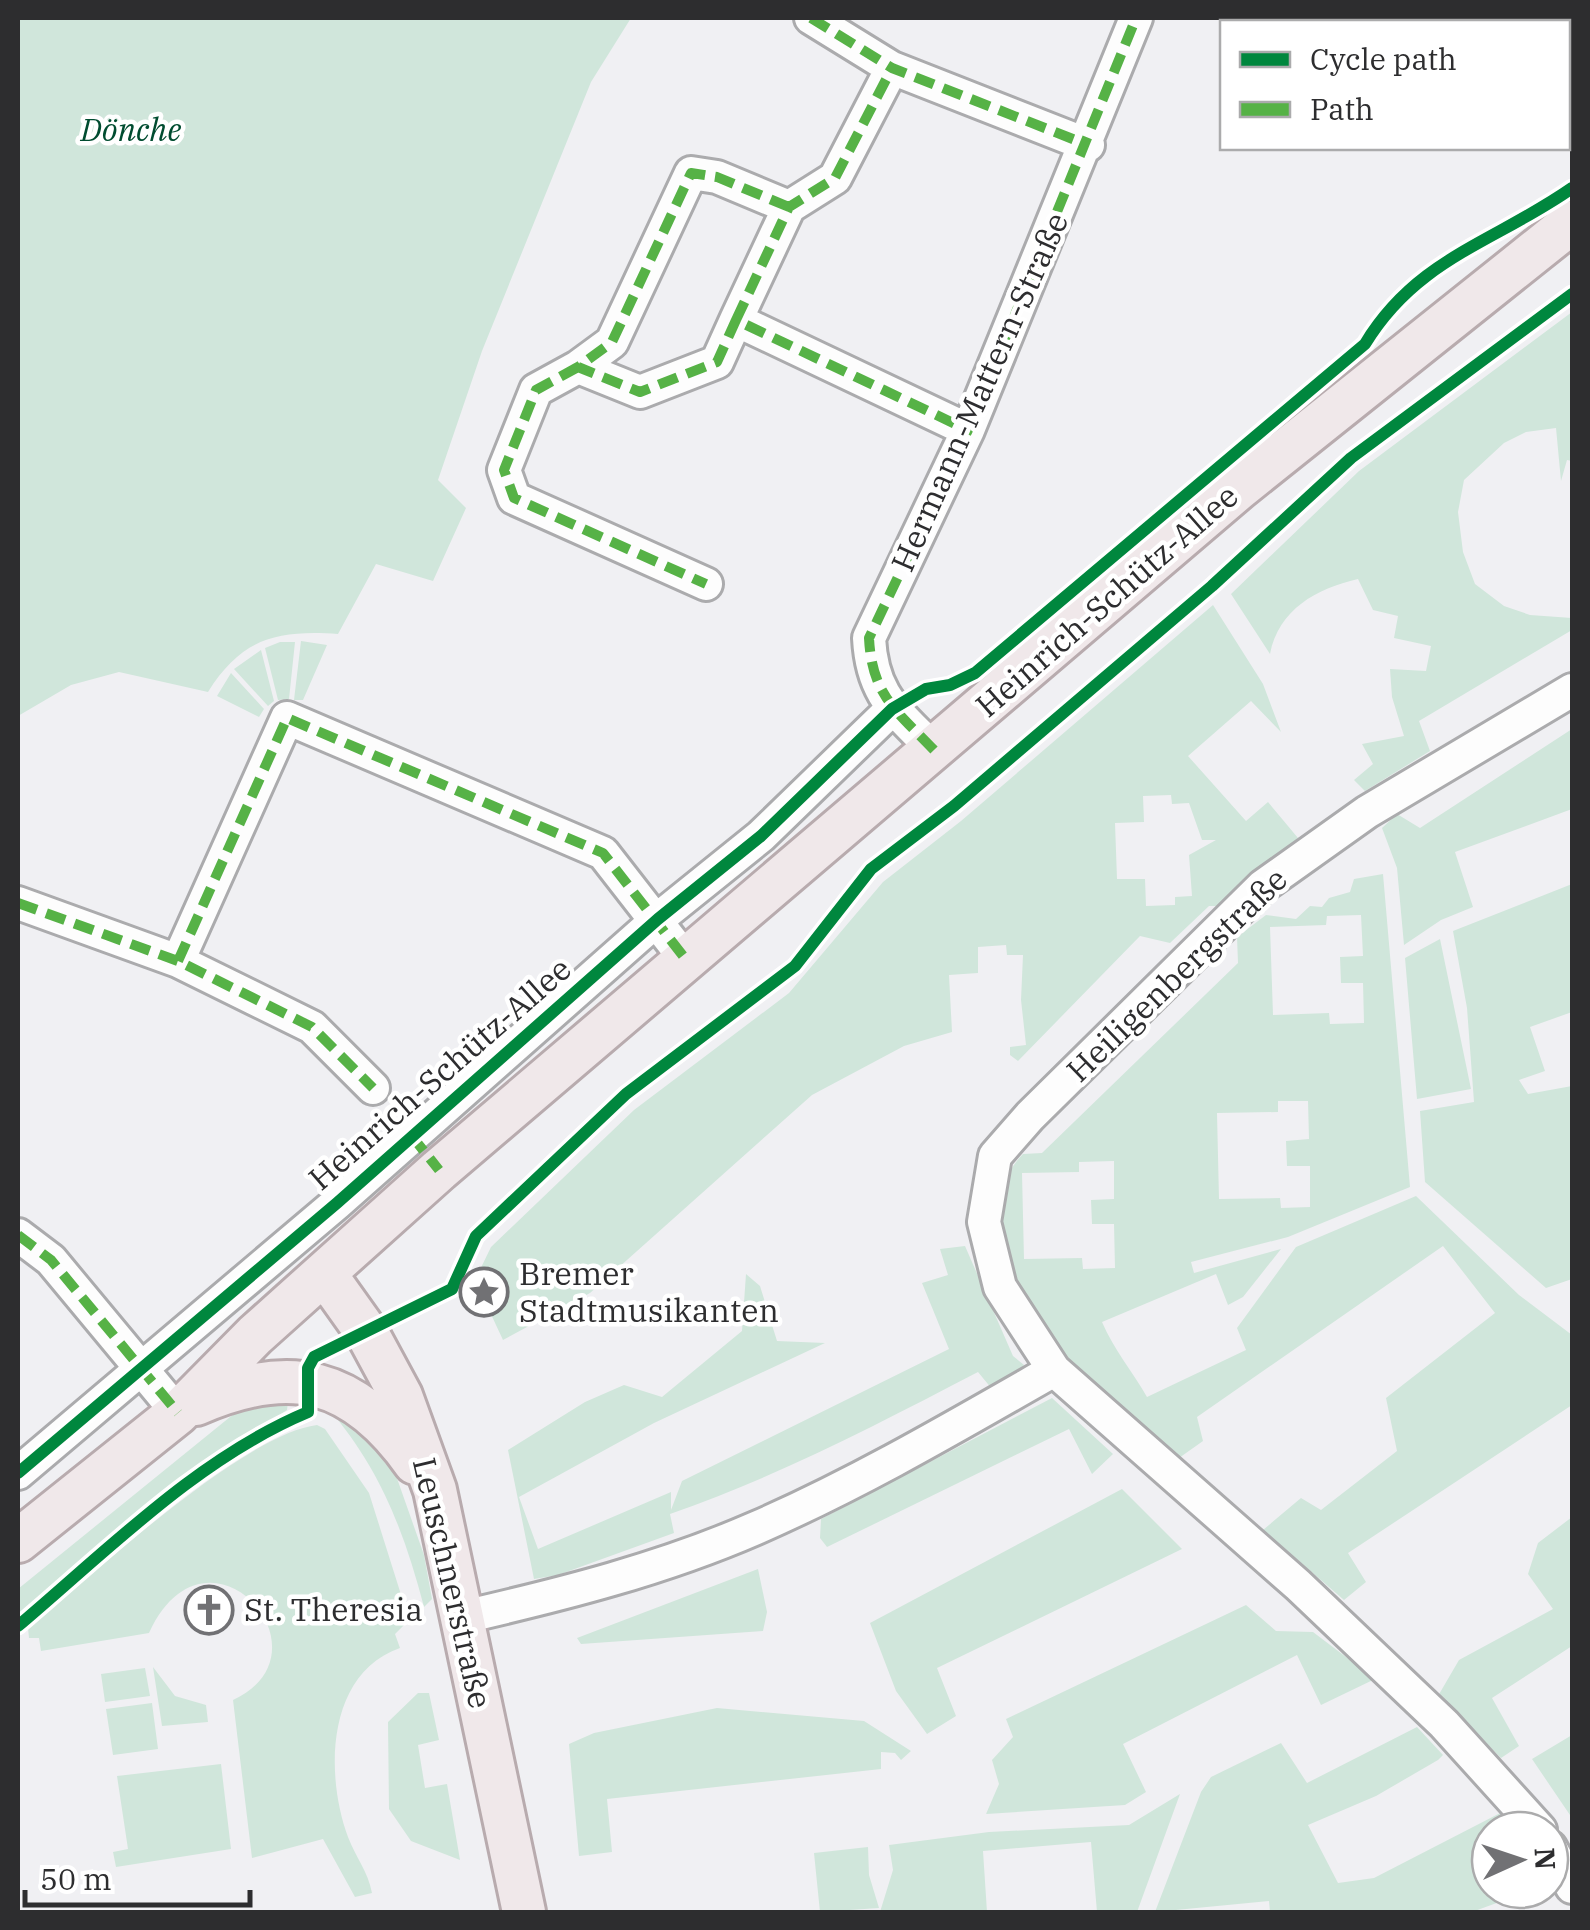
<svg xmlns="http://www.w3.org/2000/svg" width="1590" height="1930" font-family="'IBM Plex Serif',serif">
	<rect width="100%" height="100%" fill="#f0f0f3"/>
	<!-- green -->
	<path fill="#d0e6db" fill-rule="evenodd" d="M18,18H631L591,82L482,351L438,480L466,508L433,581L376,564L338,634C277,630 242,638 208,692L119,672L71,685L18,716Z
		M1572,312V461L1567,460L1561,481L1556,428L1526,432L1504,443L1464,480L1458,512L1463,552L1475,584L1504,606L1530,615L1572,618V630L1419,721L1430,751L1365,791L1354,780L1373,764L1362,744L1404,736L1392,697L1390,669L1426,671L1431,646L1394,638L1398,616L1373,610L1358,579C1316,589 1279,609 1270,654L1231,594L1359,471Z
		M1213,605L1263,684L1281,732L1251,701L1188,756L1246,821L1268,802L1298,838L1226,906H1209L1170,943L1140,936L1018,1061L1010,1055V1047L1026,1045L1021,1000L1023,955H1007L1006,945L978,947V973L949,975L952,1032L904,1046L812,1095L590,1293L503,1340L475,1280L491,1247L634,1110L789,993L883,882L961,821ZM1171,795L1172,804L1189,803L1202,840H1216L1189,855L1192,896L1175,897V905L1146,906L1145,879H1117L1115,823L1144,822L1143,796Z
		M301,641L327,645L303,700H294Z
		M280,642H295L289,699L278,700L265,648Z
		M261,650L274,701L268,706L234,669Z
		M231,673L264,709L259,717L217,696Z
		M1572,729V809L1455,852L1473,907L1441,920L1404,945L1397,868L1382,828L1397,814L1420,828Z
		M1383,874L1410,1187L1288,1237L1191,1262L1194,1273L1281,1249L1243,1297L1228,1305L1216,1274L1102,1322C1114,1350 1133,1372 1147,1397L1246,1350L1237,1328L1296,1247L1416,1196L1519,1295L1572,1335V1405L1348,1553L1366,1582L1344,1600L1263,1530L1301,1498L1321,1510L1397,1451L1386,1398L1495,1313L1443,1246L1197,1417L1203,1441L1179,1458C1103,1393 1015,1331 1003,1225C1000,1197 1003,1174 1023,1154L1042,1153L1238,963L1237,937L1266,915L1296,919L1310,906L1322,907L1329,898L1350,892L1354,879ZM1361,915L1363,956L1340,957L1341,983H1363L1364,1023L1330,1024L1329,1013L1273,1015L1270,927L1326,925L1327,916ZM1278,1101H1308L1309,1139L1286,1141L1287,1166H1310V1207L1281,1208L1280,1198L1219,1199L1217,1113L1278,1112ZM1114,1161V1199L1091,1200L1092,1224H1114L1115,1268L1083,1269L1082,1258L1024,1259L1022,1173L1079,1172V1162Z
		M1572,884V1012L1530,1027L1545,1071L1519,1080L1528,1094L1572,1086V1279L1546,1288L1425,1182L1420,1111L1474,1102L1467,1008L1453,931Z
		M1440,939L1471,1089L1417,1099L1405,958Z
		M965,1246L1013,1356L1024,1365L1005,1385L992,1389L978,1372C878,1424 777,1477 670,1514L674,1533L558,1575L534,1579L508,1450L585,1402L624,1385L662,1397L742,1331L746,1274L760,1286L777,1341L825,1343L654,1423L519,1497L538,1549L671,1492V1510L682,1481L949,1349L922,1283L948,1275L940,1249Z
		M289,1394L287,1410L186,1476L22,1615L18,1610V1589L230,1417L255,1400Z
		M1052,1398L1113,1454L1092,1474L1069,1429L827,1547L820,1538L821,1519Z
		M328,1408H344L393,1467L424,1555L432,1599L424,1607C404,1531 380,1468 328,1408Z
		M317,1425L325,1429L369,1493L409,1620L395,1634L400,1648C326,1674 325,1775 348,1837C356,1858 368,1871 372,1893L355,1897L323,1839L252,1858L233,1700C337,1652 207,1507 149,1633L41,1651L39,1638H29L28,1628C90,1577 243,1434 317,1425Z
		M1122,1489L1182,1549L937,1668L956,1716L927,1734L896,1691L870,1623Z
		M1572,1517V1646L1492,1698L1519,1746L1501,1758L1438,1696L1459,1660L1553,1609L1528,1574L1538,1543Z
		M758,1569L767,1612L763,1631L581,1644L577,1638Z
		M1246,1605L1276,1631L1313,1632L1375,1679L1321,1705L1297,1655L1123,1744L1146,1792L1125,1805L986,1814L999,1784L992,1760L1013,1737L1006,1719Z
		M153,1667L175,1696L206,1705L208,1722L162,1726Z
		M145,1668L150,1696L105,1702L101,1674Z
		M418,1693H429L439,1740L418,1745L425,1788L447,1784L460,1860L411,1841L389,1809L388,1722Z
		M152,1703L158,1749L113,1755L106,1709Z
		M717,1708L864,1721L911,1751L901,1760L895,1753L881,1752V1769L607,1799L612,1852L579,1856L569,1744L594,1733Z
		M1417,1727L1443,1755L1438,1760L1376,1796L1308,1825L1338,1883L1374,1878L1506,1810L1518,1830H1490V1890H1532L1472,1912H1270L1269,1901L1155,1912L1201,1792L1211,1777L1281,1743L1307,1783Z
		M1572,1735V1818L1532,1759Z
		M221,1764L231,1849L116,1867L113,1852L128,1849L117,1776Z
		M1180,1794L1137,1912H1097L1091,1842L983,1851L987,1912H880L893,1870L889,1845L989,1832L1129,1825Z
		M868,1847L869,1875L879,1908L820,1912L814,1853Z"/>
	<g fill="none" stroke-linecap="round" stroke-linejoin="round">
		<!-- minor casing -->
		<g stroke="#ababad" stroke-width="38">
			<path id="minor" d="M811,18L892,68L1088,145
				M789,207L717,177L691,173L612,342L578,367L640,392L717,362L736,320L968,430
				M736,320L789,207L835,178L892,68
				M578,367L536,390L504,470L514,498L706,584
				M934,750C897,711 872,696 869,638L968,430L1136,18
				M18,903L178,961L312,1027L373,1088
				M178,961L287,718L603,853L687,961
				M18,1235L51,1260L178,1413
				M1054,1370L1298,1585L1444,1724L1540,1830
				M18,1473L337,1203L658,919L761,836L892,709
				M463,1617C563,1594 662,1569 756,1528C859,1483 956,1426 1054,1370L1000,1287L984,1222L995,1156L1030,1116L1263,886L1367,812L1572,690
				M1550,1847L1572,1887"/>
		</g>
		<!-- major casing -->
		<g stroke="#b8abae" stroke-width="48">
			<path id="major" d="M325,1274L367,1333L401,1396L435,1490L524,1912
				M196,1404C290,1363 354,1377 415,1463
				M18,1541L178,1413L255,1335L439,1170L1239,488L1572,222"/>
		</g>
		<!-- minor -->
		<use href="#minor" stroke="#fdfdfd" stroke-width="32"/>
		<!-- major -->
		<use href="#major" stroke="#f0e8ea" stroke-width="42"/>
		<!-- quiet -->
		<path stroke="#56b246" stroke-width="10" stroke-dasharray="20 10" stroke-linecap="butt" d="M811,18L892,68L1088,145
			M789,207L717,177L691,173L612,342L578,367L640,392L717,362L736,320L968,430
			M736,320L789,207L835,178L892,68
			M578,367L536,390L504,470L514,498L706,584
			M934,750C897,711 872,696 869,638L968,430L1136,18
			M18,903L178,961L312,1027L373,1088
			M178,961L287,718L603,853L687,961
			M411,1135L439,1170
			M18,1235L51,1260L178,1413"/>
		<!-- cycleway casing -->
		<g stroke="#fff" stroke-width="19">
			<path id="cycleway" d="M18,1473L337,1203L658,919L761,836L892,709L926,689L950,685L975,673L1365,344C1417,258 1495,242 1572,188
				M18,1626C108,1550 198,1458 308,1412V1368L314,1357L452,1289L476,1236L626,1094L795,966L871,869L954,806L1212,586L1351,458L1572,294"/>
		</g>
		<!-- cycleway -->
		<use href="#cycleway" stroke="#00873e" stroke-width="12"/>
	</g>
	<!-- icons -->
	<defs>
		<g id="sight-ring" transform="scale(2.5)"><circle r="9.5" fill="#fff" stroke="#717174" stroke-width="1.5"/><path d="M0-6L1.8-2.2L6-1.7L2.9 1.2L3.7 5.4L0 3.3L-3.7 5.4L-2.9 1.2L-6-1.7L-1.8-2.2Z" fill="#717174"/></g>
		<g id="church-ring" transform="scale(2.5)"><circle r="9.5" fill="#fff" stroke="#717174" stroke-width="1.5"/><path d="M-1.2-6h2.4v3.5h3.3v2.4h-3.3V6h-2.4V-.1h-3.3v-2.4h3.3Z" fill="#717174"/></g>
	</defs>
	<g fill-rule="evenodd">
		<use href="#sight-ring" x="484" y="1292"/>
		<use href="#church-ring" x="209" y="1610"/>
	</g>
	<g text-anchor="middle" stroke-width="9" stroke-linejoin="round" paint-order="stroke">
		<!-- park labels -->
		<g font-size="32" font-style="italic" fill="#004c30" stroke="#fff">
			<text x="131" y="141">Dönche</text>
		</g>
		<!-- street labels -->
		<g font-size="32" fill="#2d2d2f" stroke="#fff">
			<text transform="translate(980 392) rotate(-66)" y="11">Hermann-Mattern-Straße</text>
			<text transform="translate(1107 601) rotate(-41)" y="11">Heinrich-Schütz-Allee</text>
			<text transform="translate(1177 975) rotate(-44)" y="11">Heiligenbergstraße</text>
			<text transform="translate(440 1074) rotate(-41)" y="11">Heinrich-Schütz-Allee</text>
			<text transform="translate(452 1583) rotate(77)" y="11">Leuschnerstraße</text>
		</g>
		<!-- poi labels -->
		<g font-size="32" fill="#2d2d2f" stroke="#fff" text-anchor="start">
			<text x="519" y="1285">Bremer<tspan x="519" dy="37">Stadtmusikanten</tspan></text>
			<text x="244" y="1621">St. Theresia</text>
		</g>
	</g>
	<!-- border -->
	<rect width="1590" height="1930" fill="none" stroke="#2d2d2f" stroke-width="40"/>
	<!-- legend -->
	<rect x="1220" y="20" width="350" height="130" fill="#ffffff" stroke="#ababac" stroke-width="2.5"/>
	<rect x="1240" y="52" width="50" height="15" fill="#00873e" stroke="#ababac" stroke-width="2.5"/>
	<text x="1310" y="70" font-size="30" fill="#2d2d2f">Cycle path</text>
	<rect x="1240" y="102" width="50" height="15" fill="#56b246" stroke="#ababac" stroke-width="2.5"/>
	<text x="1310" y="120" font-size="30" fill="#2d2d2f">Path</text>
	<!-- north arrow -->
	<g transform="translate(1520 1860) rotate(87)"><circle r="48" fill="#ffffff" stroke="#ababac" stroke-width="2.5"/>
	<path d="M0-8L18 38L0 25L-18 38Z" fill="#717174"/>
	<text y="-15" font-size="28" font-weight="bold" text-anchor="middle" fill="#2d2d2f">N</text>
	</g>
	<!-- scale -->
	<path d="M25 1890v15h225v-15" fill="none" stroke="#2d2d2f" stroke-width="5"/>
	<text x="40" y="1890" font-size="30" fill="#2d2d2f" stroke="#ffffff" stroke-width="8" paint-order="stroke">50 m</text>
</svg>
